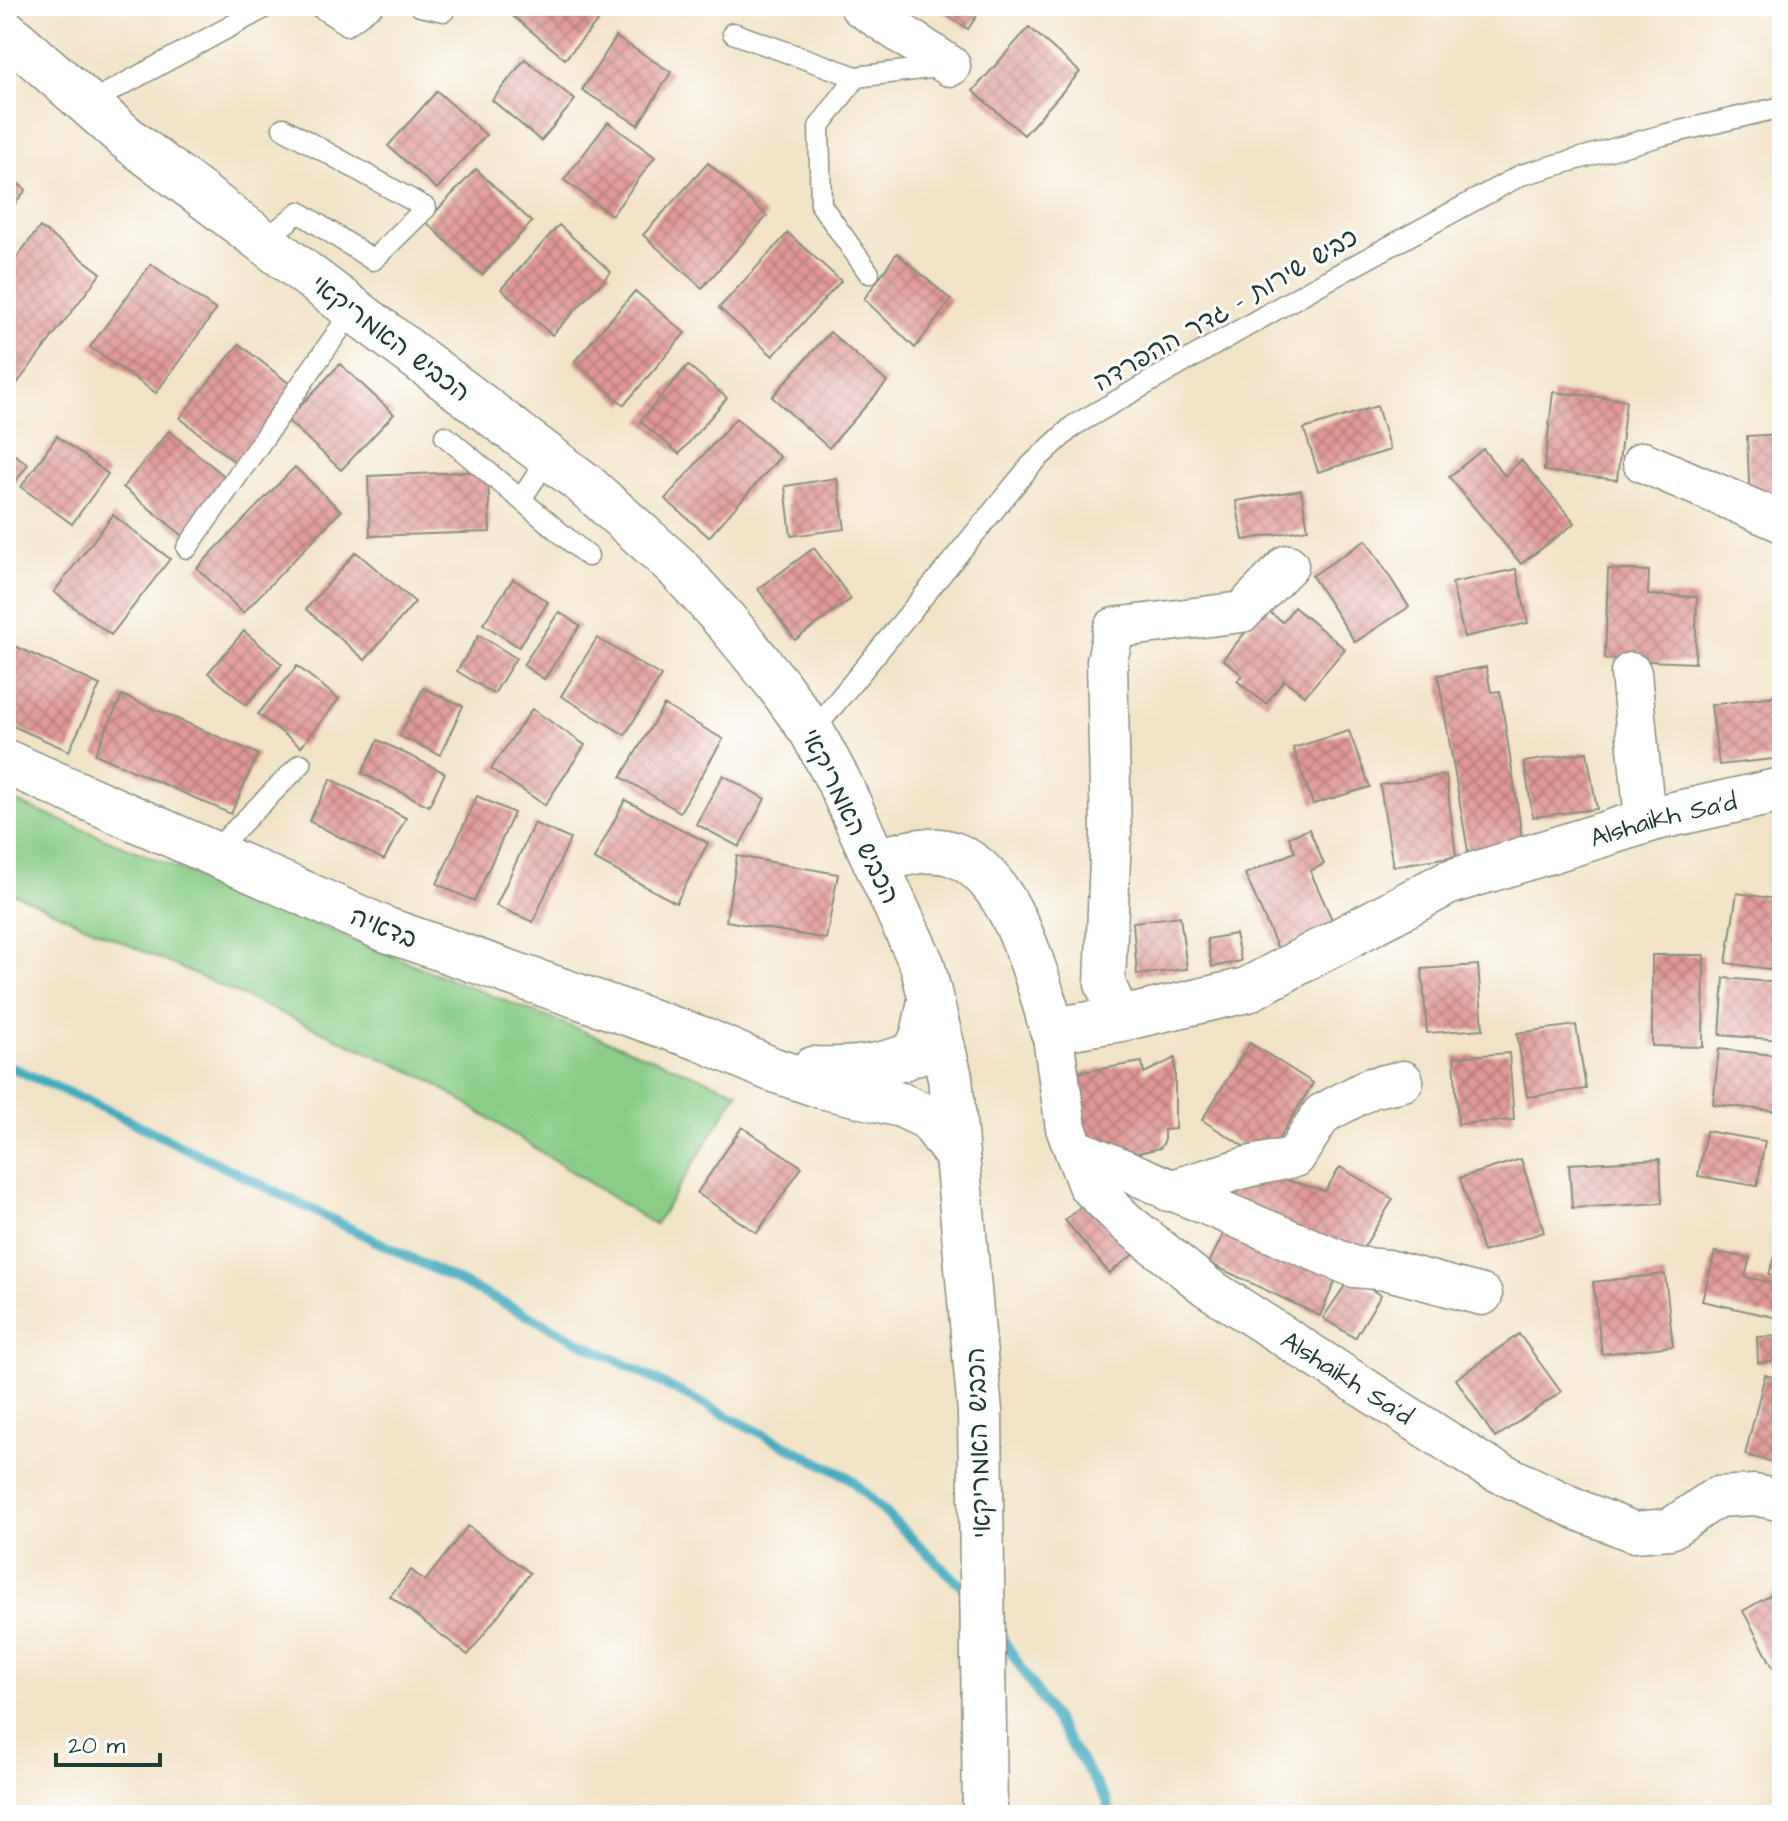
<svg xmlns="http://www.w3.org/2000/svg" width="1788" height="1821" font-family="'Architects Daughter','Playpen Sans Hebrew',sans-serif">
	<defs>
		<pattern id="building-cross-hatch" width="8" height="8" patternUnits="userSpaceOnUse" patternTransform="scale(2)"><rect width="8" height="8" fill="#e09895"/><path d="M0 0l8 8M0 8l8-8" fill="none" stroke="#b57d7a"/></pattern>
	</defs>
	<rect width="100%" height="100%" fill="#fff"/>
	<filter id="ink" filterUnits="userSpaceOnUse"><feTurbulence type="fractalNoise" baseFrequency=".0125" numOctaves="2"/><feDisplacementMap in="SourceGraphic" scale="16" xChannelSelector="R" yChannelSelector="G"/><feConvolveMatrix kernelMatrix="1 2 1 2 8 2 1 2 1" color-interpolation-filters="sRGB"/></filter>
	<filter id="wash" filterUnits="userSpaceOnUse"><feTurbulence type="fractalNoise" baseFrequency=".006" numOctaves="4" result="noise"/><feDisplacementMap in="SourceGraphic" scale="32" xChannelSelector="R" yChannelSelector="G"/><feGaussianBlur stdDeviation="1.8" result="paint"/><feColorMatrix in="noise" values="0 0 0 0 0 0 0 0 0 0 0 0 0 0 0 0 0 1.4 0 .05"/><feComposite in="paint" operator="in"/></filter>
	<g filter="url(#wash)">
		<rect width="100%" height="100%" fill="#f1e3c6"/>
		<!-- green -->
		<path fill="#8acd86" stroke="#54855d" stroke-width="2" d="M6,798L424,969L738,1092L655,1225L426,1078L6,890Z"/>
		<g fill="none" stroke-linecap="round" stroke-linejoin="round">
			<!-- stream -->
			<path stroke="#40acbf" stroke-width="10" d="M6,1065L116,1114L507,1305L848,1477L970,1594
				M998,1632L1107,1801L1111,1815"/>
		</g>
		<g id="blocks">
			<!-- building -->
			<path fill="url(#building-cross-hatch)" d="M501,6H592L603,15L565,59Z
				M933,6H983L968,29Z
				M1029,27L1080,72L1024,135L973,91Z
				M616,37L671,72L638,125L582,90Z
				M525,59L575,100L541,141L492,100Z
				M437,91L486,135L437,189L388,146Z
				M608,122L655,157L612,215L564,180Z
				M708,163L767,216L702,288L643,235Z
				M476,169L532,222L482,275L426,222Z
				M6,174L26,190L6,215Z
				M559,225L611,272L552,335L501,289Z
				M40,227L101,273L6,398V271Z
				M788,233L841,281L773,356L719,308Z
				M897,253L951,300L915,348L864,299Z
				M151,264L216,310L156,393L90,347Z
				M635,291L685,333L624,405L574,362Z
				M830,332L887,382L829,448L772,397Z
				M239,344L295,388L236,463L180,418Z
				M340,364L394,414L341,470L287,420Z
				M688,365L727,398L679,454L640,421Z
				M1553,392L1626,400L1617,480L1544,471Z
				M1377,406L1390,450L1318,472L1304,429Z
				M736,418L780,457L709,537L665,499Z
				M169,431L233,483L187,539L123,487Z
				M1782,434V501L1750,503L1747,436Z
				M57,436L108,474L72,524L21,487Z
				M6,449L28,464L6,495Z
				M1483,449L1505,476L1521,460L1575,523L1521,564L1449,477Z
				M295,467L341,511L243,613L197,568Z
				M488,471L490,532L370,536L368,476Z
				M837,478L845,529L791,536L785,486Z
				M1301,490L1308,529L1243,540L1236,501Z
				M113,515L170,559L111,635L54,592Z
				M1366,540L1409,607L1355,642L1312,576Z
				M814,548L851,599L795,640L758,589Z
				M356,552L415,602L365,660L306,609Z
				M1516,569L1528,623L1464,637L1452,583Z
				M1608,569L1649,571L1648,595L1697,597L1695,663L1605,659Z
				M513,579L548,602L519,647L483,624Z
				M1294,607L1345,649L1305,696L1284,680L1266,704L1237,681L1242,675L1223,659L1265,609L1283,622Z
				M559,612L580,626L544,679L523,665Z
				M244,631L282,664L246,705L208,673Z
				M479,635L516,658L494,694L457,671Z
				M597,638L661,676L625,735L561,696Z
				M6,642L100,685L69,751L6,723Z
				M297,666L339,699L301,747L258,714Z
				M1486,667L1491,692L1500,691L1524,850L1469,857L1438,675Z
				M423,688L463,706L440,755L400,736Z
				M122,695L258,754L231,814L95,754Z
				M1774,696L1782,758L1719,765L1711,705Z
				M664,705L723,739L680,812L621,777Z
				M532,709L585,745L545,805L491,769Z
				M1349,731L1370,787L1313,804L1293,748Z
				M378,740L445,773L429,806L362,773Z
				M1587,752L1597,809L1533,817L1524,762Z
				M723,775L765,799L739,847L696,824Z
				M1446,775L1456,856L1393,866L1380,785Z
				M331,779L406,818L384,860L309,821Z
				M477,796L514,813L474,901L437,884Z
				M625,800L708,843L676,903L594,859Z
				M534,823L570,839L533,922L496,906Z
				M1309,829L1324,864L1310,871L1334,924L1278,949L1245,874L1295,852L1289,837Z
				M737,856L838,874L826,939L726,921Z
				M1737,893L1782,900V971L1726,963Z
				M1180,916L1187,969L1137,975L1133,922Z
				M1235,934L1241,961L1212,967L1207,939Z
				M1652,955H1704L1703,1047L1652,1046Z
				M1478,965L1483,1029L1427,1033L1422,969Z
				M1724,978L1782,983V1040L1720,1035Z
				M1576,1025L1586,1089L1527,1097L1517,1033Z
				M1250,1043L1313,1083L1266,1160L1202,1120Z
				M1719,1049L1782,1056V1112L1713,1104Z
				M1509,1053L1514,1120L1458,1124L1454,1057Z
				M1175,1058V1129L1164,1130V1142L1160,1148L1121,1157L1080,1132L1070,1074L1142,1062L1144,1073Z
				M742,1127L802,1167L757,1233L697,1193Z
				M1706,1131L1765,1141L1757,1186L1698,1176Z
				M1521,1159L1544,1232L1483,1252L1460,1178Z
				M1660,1159L1662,1203L1572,1208L1569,1164Z
				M1340,1167L1393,1199L1353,1265L1201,1194L1261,1173L1325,1191Z
				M1087,1201L1134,1254L1109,1273L1065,1220Z
				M1231,1218L1341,1268L1320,1316L1209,1263Z
				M1782,1237V1278L1769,1274Z
				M1715,1252L1750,1258L1745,1277L1782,1285V1319L1702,1301Z
				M1665,1274L1673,1346L1602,1354L1593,1282Z
				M1350,1278L1381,1295L1355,1338L1323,1318Z
				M1519,1334L1561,1392L1495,1438L1456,1379Z
				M1782,1336V1361L1758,1363L1757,1337Z
				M1765,1375L1782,1380V1464L1745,1455Z
				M468,1526L530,1573L468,1655L390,1596L411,1570L425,1581Z
				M1782,1589V1665L1774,1669L1743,1611Z"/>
		</g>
	</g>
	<g filter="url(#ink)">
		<use href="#blocks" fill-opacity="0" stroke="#88907d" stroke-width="2"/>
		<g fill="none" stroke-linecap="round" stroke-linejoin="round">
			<!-- lane casing -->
			<g stroke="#88907d" stroke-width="23">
				<path id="lane" d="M318,6L347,25L373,6
					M420,6L444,11
					M733,33L856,77
					M87,104L268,6
					M263,242L299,212L373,260L426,208L283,128
					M869,273L821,205L819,127L856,77L946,66
					M445,436L588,556
					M521,499L549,457
					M187,548L353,310
					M812,732L1031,465L1073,426L1315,287L1521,175L1663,135L1782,107
					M212,853L301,764"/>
			</g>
			<!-- street casing -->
			<g stroke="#88907d" stroke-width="43">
				<g id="street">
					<path d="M860,6L950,66"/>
					<path d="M1643,462L1782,522"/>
					<path d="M1631,673L1645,821"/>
					<path d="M1121,1019L1105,984L1111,833L1107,661L1114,628L1242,612L1288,565"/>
					<path id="s1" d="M1052,1030L1066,1128L1088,1185L1126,1222L1207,1287L1484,1465L1583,1512L1634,1532L1670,1529L1717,1497L1755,1495L1782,1501"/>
					<path d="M1075,1149L1354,1267L1388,1270L1482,1295"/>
					<path d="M1169,1191L1247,1167L1295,1157L1322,1114L1371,1088L1403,1081"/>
				</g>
			</g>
			<!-- secondary casing -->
			<g stroke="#88907d" stroke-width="47">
				<g id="secondary">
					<path d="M6,32L129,140L582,482L675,565L730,626L779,686L812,732L838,780L922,964L950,1077L980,1412L985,1815"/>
					<path d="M6,762L387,930L702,1039L771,1069L821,1086L901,1105L929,1118L957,1156"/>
					<path id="s2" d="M875,861C900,855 928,845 953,854C1012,875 1037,976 1052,1030L1121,1019L1247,990L1447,883L1656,818L1782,790"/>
					<path d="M813,1069C848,1070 883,1068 915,1053L923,1035L930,1001"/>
				</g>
			</g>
			<!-- lane -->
			<use href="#lane" stroke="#fff" stroke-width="20"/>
			<!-- street -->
			<use href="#street" stroke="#fff" stroke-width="40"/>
			<!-- secondary -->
			<use href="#secondary" stroke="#fff" stroke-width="44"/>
		</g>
	</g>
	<g text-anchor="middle" stroke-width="6" stroke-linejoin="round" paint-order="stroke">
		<!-- street labels -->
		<g font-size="26" fill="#1f3d34" stroke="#fff">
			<text transform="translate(1225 309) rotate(-30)" y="9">כביש שירות - גדר ההפרדה</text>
			<text transform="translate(391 338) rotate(37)" y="9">הכביש האמריקאי</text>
			<text transform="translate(851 816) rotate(64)" y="9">הכביש האמריקאי</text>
			<text dy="9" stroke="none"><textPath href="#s2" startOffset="940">Alshaikh Sa'd</textPath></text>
			<text transform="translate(384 927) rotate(22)" y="9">בדאיה</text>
			<text dy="9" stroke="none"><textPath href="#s1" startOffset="484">Alshaikh Sa'd</textPath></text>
			<text transform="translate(978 1443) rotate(-92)" y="9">הכביש האמריקאי</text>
		</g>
	</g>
	<!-- margin -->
	<rect width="1788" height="1821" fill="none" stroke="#fff" stroke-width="32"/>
	<!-- scale -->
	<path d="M56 1753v12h104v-12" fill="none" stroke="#1f3d34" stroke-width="4"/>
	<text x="68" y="1753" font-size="24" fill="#1f3d34" stroke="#ffffff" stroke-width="6" paint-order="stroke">20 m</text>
</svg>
